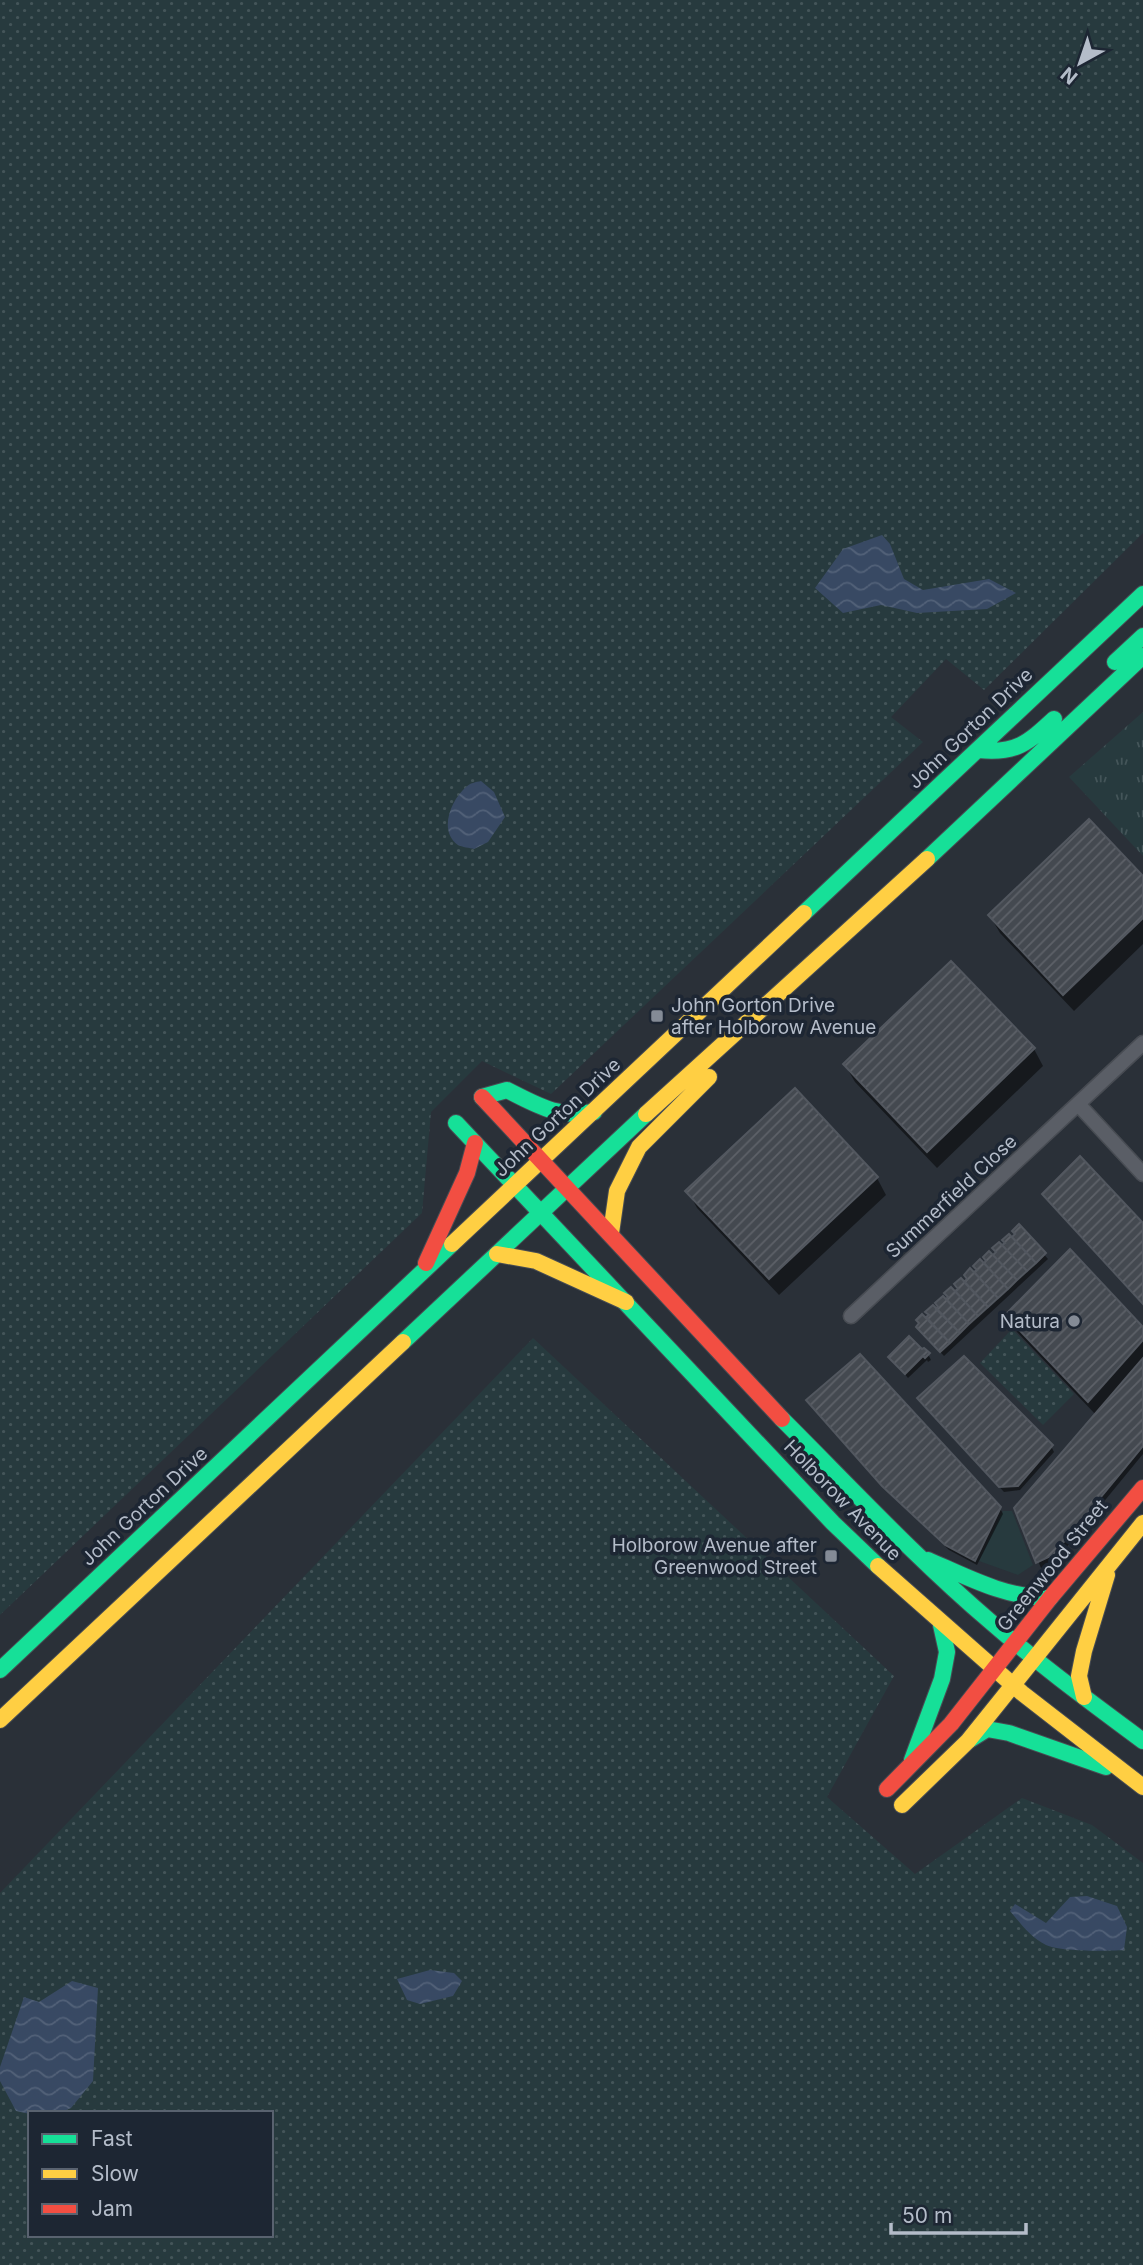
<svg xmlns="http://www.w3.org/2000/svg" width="1143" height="2265" font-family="Inter,sans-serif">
	<defs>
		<pattern id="grass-dots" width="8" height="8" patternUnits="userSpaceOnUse" patternTransform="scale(1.75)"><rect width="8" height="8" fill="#273a3e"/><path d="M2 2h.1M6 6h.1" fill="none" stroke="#445559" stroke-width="1.8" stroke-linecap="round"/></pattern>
		<pattern id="park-tufts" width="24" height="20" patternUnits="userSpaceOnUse" patternTransform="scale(1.75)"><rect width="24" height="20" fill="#273a3e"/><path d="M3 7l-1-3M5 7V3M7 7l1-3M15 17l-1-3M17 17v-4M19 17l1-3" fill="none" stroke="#445559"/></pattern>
		<pattern id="water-waves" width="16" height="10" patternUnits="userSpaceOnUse" patternTransform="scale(1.75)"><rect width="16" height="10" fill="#384963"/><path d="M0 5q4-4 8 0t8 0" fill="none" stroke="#526178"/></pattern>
		<pattern id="building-hatch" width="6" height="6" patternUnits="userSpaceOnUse" patternTransform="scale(1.75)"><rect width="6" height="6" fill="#444950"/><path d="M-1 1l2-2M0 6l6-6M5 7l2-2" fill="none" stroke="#5d6168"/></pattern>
	</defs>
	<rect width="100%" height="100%" fill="#2a3038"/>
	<!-- grass -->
	<path fill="url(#grass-dots)" fill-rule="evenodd" d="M0,0H1143V533L984,690L946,659L891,717L923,742L551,1094L482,1061L431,1112L422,1213L0,1615Z
		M1012,1329L1074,1394L1043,1425L980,1363Z
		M533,1338L894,1676L827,1797L915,1874L1022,1798L1092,1825L1143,1863V2265H0V1893ZM30,2113H271V2235H30Z"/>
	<!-- park -->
	<path fill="url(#park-tufts)" d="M1143,712V856L1069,777Z"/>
	<!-- garden -->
	<path fill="#273a3e" d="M1003,1511H1012L1033,1565L1018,1575L979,1561Z"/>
	<!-- water -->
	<path fill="url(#water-waves)" d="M882,535L890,544L904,579L923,590L989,579L1016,593L987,609L917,613L881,605L843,613L815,588L843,549Z
		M481,781L494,792L505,817L488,842L474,849C470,848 462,847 458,845C438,831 451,800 466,787C470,783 476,782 481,781Z
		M1087,1896L1117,1906L1127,1927L1124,1950C1106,1951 1061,1952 1046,1945C1031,1938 1020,1923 1010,1911L1015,1904L1046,1923L1070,1897Z
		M430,1970L454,1973L462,1981L453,1996L420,2004L407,2000L397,1979Z
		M72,1981L98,1988L93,2081L71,2108L59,2113L30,2114L16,2111L0,2081V2067L24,1997L39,2002Z"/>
	<!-- shadow -->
	<path fill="#0007" d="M1143,879V944L1074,1011L1000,933L990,916Z
		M1034,1049L1043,1066L937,1168L855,1082L845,1065Z
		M877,1178L886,1195L779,1295L697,1208L688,1191Z
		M1044,1195L1143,1226V1304L1047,1200Z
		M1019,1226L1048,1259L944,1356L921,1332L926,1320L1017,1235Z
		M1007,1315L1143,1330V1454L1056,1560L1041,1568L1016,1508L1096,1415L1017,1332Z
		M928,1354L931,1360L928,1362L927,1360L908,1378L890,1357Z
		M808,1401L1000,1508L1003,1514L977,1565L949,1550L887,1491Z
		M922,1403L1051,1446L1054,1452L1020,1490L1004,1492Z"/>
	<!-- building -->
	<path fill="url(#building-hatch)" stroke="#52575f" stroke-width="2" d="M1089,819L1143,876V918L1063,995L988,915Z
		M951,961L1035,1048L927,1152L843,1064Z
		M795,1088L878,1177L769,1279L685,1191Z
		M1080,1156L1143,1223V1304L1042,1194Z
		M1019,1224L1046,1253L1036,1263L1012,1237L1015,1234L1012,1231Z
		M1009,1234L1036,1263L1027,1271L1002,1245L1005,1243L1002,1240Z
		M999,1242L1027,1271L1017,1280L993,1255L996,1252L992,1248Z
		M1070,1249L1143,1327V1340L1088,1402L1005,1315Z
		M989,1251L1017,1280L1008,1289L984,1263L986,1261L983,1257Z
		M980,1259L1008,1289L998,1298L974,1272L977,1270L973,1266Z
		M970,1268L998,1298L988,1307L964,1282L967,1279L964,1275Z
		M961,1278L988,1307L978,1316L955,1291L958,1289L954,1284Z
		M951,1287L978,1316L969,1324L946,1299L948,1297L944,1293Z
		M943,1296L969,1324L960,1333L936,1309L938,1307L935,1303Z
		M933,1305L960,1333L950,1343L926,1317L929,1315L925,1312Z
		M922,1314L950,1343L940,1352L916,1327L919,1323L916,1320Z
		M909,1336L922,1349L924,1348L930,1353L925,1358L923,1356L905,1374L888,1357Z
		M860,1354L1001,1507L975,1561L945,1545L882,1486L806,1400Z
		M964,1356L1053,1445L1018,1486L999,1487L917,1398Z
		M1143,1358V1446L1053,1555L1036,1563L1014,1508Z"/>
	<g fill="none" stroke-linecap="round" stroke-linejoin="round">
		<!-- street casing -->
		<g stroke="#484c53" stroke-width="17">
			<path id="street" d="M1078,1104L1143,1174
				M851,1316L1143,1043"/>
		</g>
		<!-- fast casing -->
		<g stroke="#484c53" stroke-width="18">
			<path id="fast" d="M1115,662L1143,636
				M979,750C1016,754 1028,743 1054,719
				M927,859L1143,656
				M804,913L1143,594
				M482,1097L507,1090C539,1106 557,1118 594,1112
				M456,1123L833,1523L878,1566
				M403,1342L646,1114
				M782,1419C851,1488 918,1560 992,1623C1040,1665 1092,1703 1143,1741
				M928,1560C967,1577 1006,1598 1050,1598
				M0,1670L452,1244
				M971,1739L987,1729L1009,1733L1106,1767
				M912,1760L942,1679L947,1652L941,1625"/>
		</g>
		<!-- slow casing -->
		<g stroke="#484c53" stroke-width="18">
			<path id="slow" d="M646,1114L927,859
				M611,1233L617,1191L639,1147L709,1077
				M452,1244L804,913
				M497,1254L536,1261L626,1302
				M878,1566L1022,1693L1143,1787
				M1084,1697L1079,1676L1084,1651L1107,1575
				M0,1720L403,1342
				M902,1805L968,1741L1143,1523"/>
		</g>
		<!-- jam casing -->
		<g stroke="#484c53" stroke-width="18">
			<path id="jam" d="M482,1097L782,1419
				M426,1263L467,1173L475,1143
				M887,1789L951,1724L1050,1598L1143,1488"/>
		</g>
		<!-- street -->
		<use href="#street" stroke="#5a5e66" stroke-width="14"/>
		<!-- fast -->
		<use href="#fast" stroke="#16e098" stroke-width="16"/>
		<!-- slow -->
		<use href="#slow" stroke="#ffcf43" stroke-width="16"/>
		<!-- jam -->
		<use href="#jam" stroke="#f24e42" stroke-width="16"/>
	</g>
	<!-- markers -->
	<g fill="#848b96" stroke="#1d2633" stroke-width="2.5">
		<rect x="650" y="1009" width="14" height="14" rx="3.5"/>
		<circle cx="1074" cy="1321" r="7"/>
		<rect x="824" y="1549" width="14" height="14" rx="3.5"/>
	</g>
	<g text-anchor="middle" stroke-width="7" stroke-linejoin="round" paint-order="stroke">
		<!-- street labels -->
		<g font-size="19" fill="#b4bcc9" stroke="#1d2633">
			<text transform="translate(970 728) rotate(-44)" y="7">John Gorton Drive</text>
			<text transform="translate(557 1117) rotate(-43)" y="7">John Gorton Drive</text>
			<text transform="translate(951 1196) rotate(-43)" y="7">Summerfield Close</text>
			<text transform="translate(843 1500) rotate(46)" y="7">Holborow Avenue</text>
			<text transform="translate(144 1506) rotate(-43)" y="7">John Gorton Drive</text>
			<text transform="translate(1052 1565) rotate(-51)" y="7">Greenwood Street</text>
		</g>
		<!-- poi labels -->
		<g font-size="19" fill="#b4bcc9" stroke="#1d2633" text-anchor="end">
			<text x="671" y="1012" text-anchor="start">John Gorton Drive<tspan x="671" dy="22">after Holborow Avenue</tspan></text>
			<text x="1060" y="1328">Natura</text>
			<text x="817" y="1552">Holborow Avenue after<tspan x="817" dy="22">Greenwood Street</tspan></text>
		</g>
	</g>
	<!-- legend -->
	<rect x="28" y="2111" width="245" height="126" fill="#1d2633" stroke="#59626f" stroke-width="2"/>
	<rect x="42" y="2134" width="35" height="10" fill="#16e098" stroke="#59626f" stroke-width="2"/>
	<text x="91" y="2146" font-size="21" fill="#b4bcc9">Fast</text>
	<rect x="42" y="2169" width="35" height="10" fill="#ffcf43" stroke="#59626f" stroke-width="2"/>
	<text x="91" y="2181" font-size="21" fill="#b4bcc9">Slow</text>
	<rect x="42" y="2204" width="35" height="10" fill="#f24e42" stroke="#59626f" stroke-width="2"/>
	<text x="91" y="2216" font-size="21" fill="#b4bcc9">Jam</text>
	<!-- north arrow -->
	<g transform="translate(1080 63) rotate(220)" stroke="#1d2633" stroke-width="5" paint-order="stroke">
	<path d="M0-5L12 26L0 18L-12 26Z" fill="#b4bcc9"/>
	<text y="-10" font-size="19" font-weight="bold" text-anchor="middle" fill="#b4bcc9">N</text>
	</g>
	<!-- scale -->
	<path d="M891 2223v10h135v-10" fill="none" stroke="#b4bcc9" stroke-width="3.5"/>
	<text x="902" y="2223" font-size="21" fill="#b4bcc9" stroke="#1d2633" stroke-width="5" paint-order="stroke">50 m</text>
</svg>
